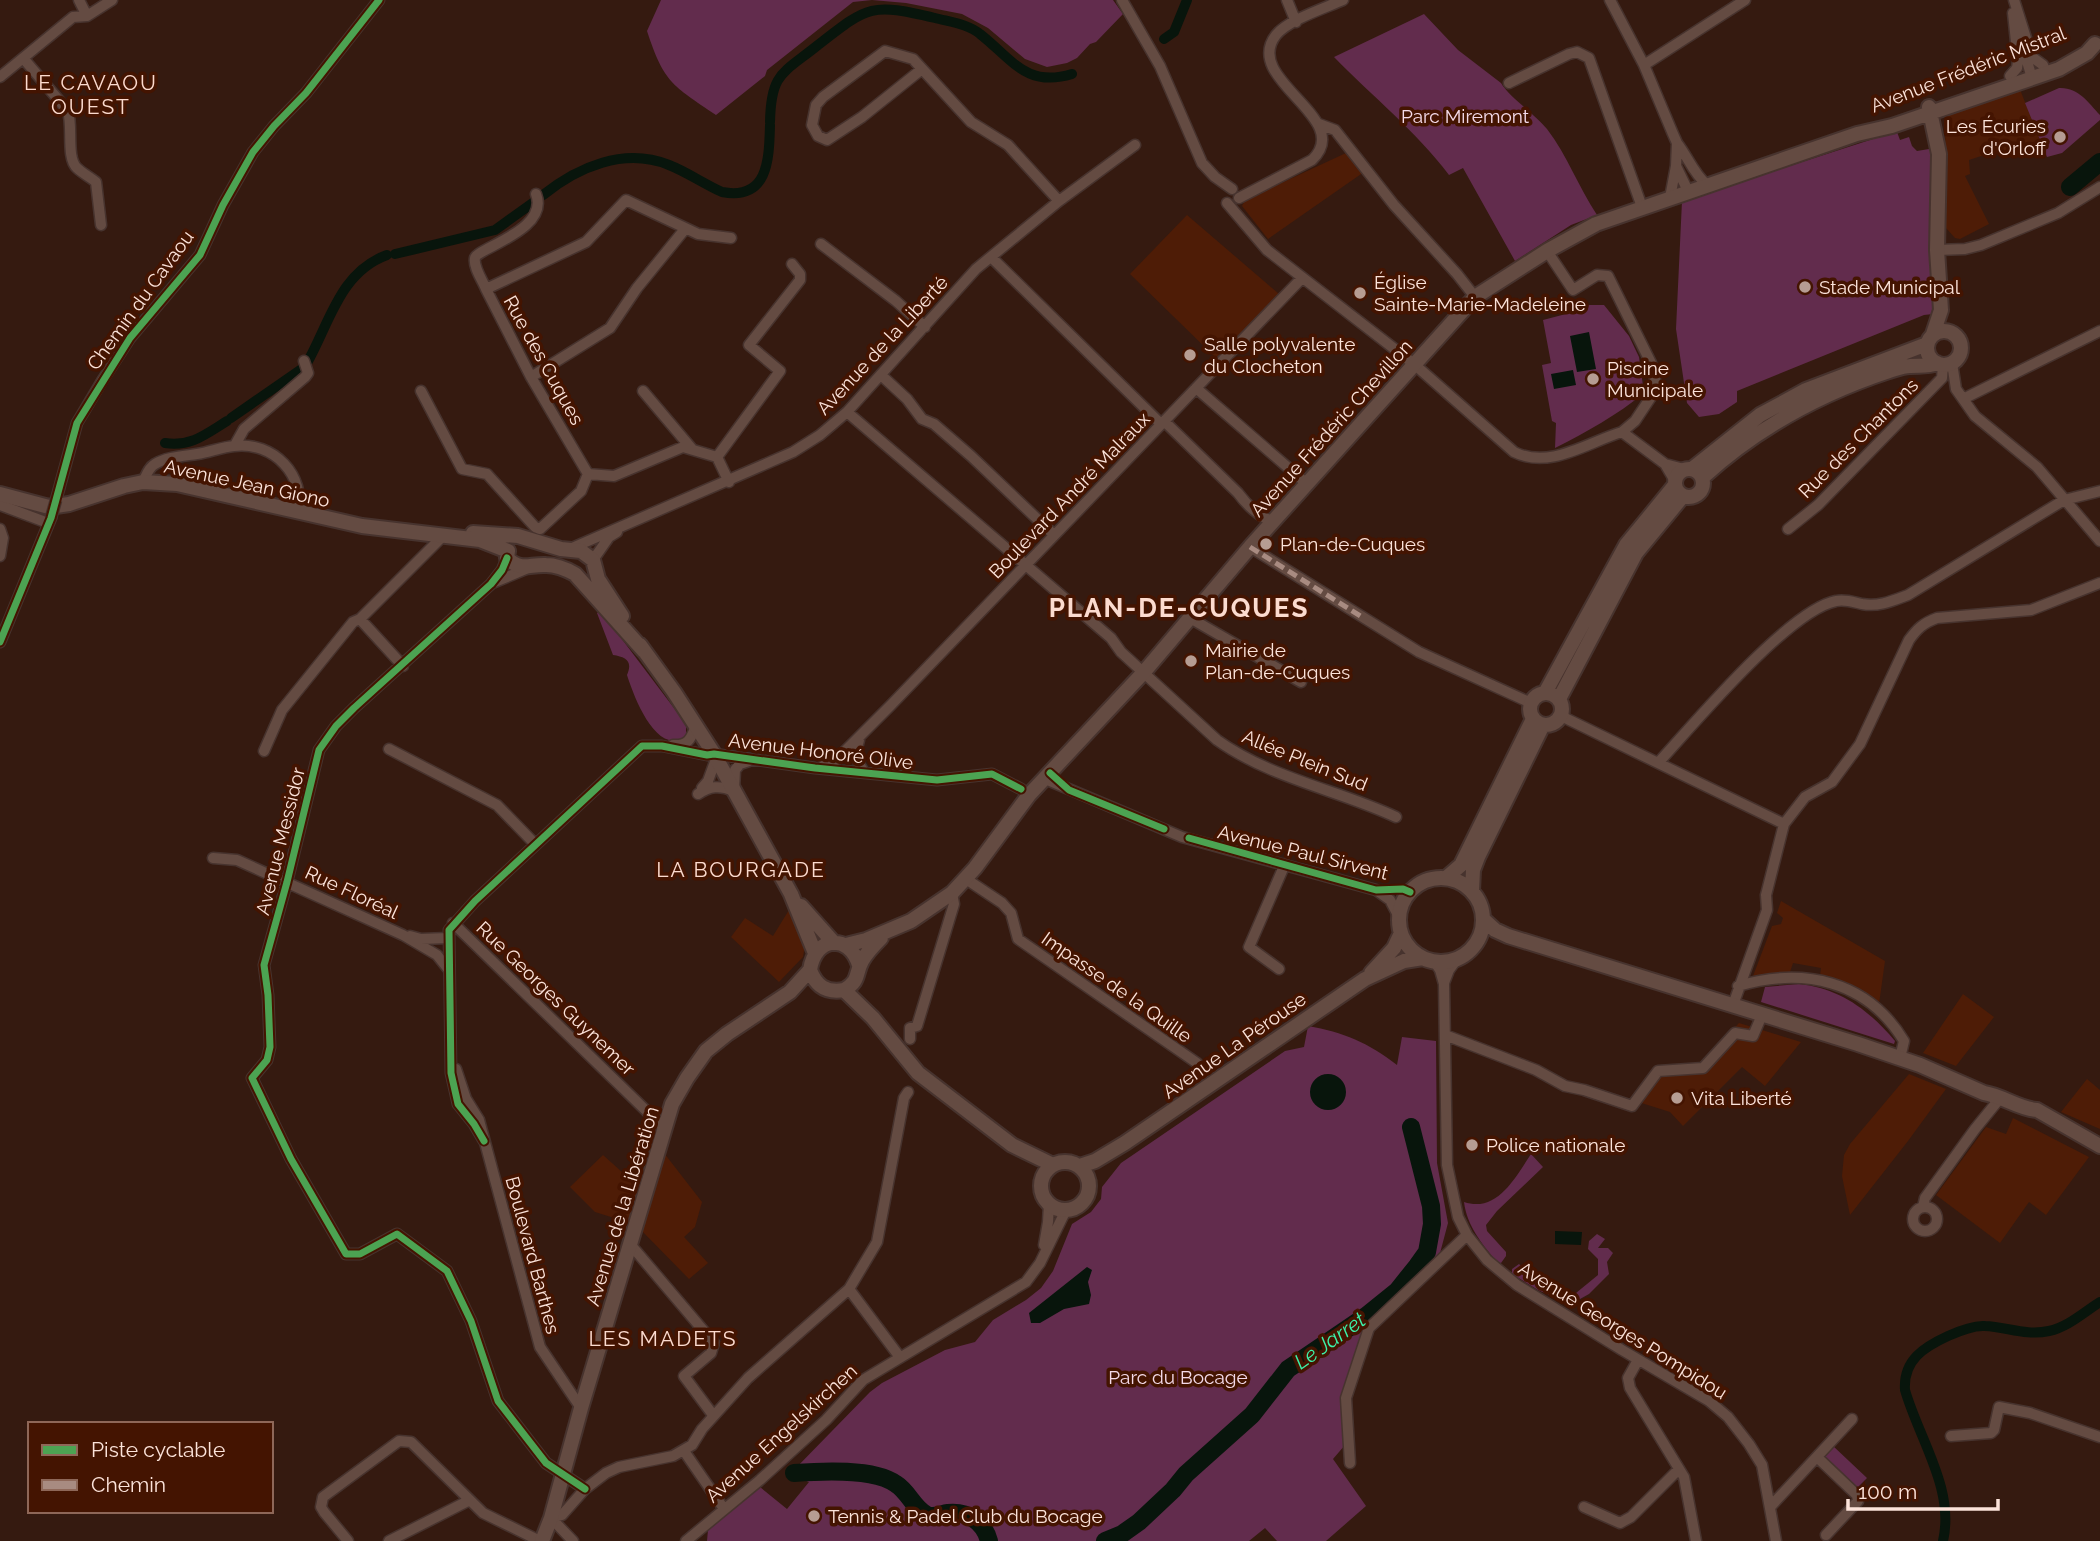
<svg xmlns="http://www.w3.org/2000/svg" width="2100" height="1541" font-family="Raleway,sans-serif">
	<rect width="100%" height="100%" fill="#351a10"/>
	<!-- built -->
	<path fill="#4e1c06" d="M2019,87L2040,140L2006,153L1987,154L1969,160L1970,174L1965,176L1989,224L1960,239L1955,238L1946,228L1945,113Z
		M1346,153L1364,172L1268,239L1242,206L1245,200Z
		M1187,215L1279,294L1216,358L1130,274Z
		M1781,901L1885,961L1879,1004L1840,982L1820,976L1821,968L1793,963L1790,972L1753,976L1772,926L1781,924L1783,918L1777,913Z
		M789,910L805,944L803,957L779,982L731,937L745,918L773,936Z
		M1963,994L1994,1017L1956,1066L1923,1053Z
		M1739,1023L1801,1042L1765,1086L1742,1067L1683,1126L1670,1112L1632,1100L1655,1066L1703,1062Z
		M1909,1074L1946,1089L1908,1141L1850,1215L1842,1176L1844,1155L1850,1144Z
		M2087,1079L2100,1090V1129L2061,1112Z
		M2013,1118L2089,1157L2046,1215L2029,1202L2000,1243L1936,1195L1986,1127L2006,1134Z
		M664,1153L702,1202L695,1227L684,1237L708,1263L689,1279L642,1231L627,1222L595,1212L570,1187L603,1155L651,1198Z"/>
	<!-- green -->
	<path fill="#622c4d" d="M661,0H1113L1123,14L1096,42L1090,44L1077,58L1067,63L1047,67L1025,59L988,28L962,14L906,3L872,0L853,2L767,70L765,76L716,115C672,85 664,83 647,31Z
		M1424,14L1458,50L1501,83C1509,97 1535,114 1547,129C1567,155 1579,188 1597,215L1571,225L1515,261L1463,168L1449,175C1416,131 1373,97 1334,57Z
		M2059,88C2078,87 2088,102 2100,115V120L2062,153L2047,157L2025,103Z
		M1897,132L1900,140L1909,137L1912,146L1917,151L1929,149L1931,153L1930,260L1933,314L1924,315L1737,391V402L1719,414L1699,417L1687,403L1676,329L1682,201L1873,139L1885,133L1886,136Z
		M1586,305H1604L1629,336L1639,357L1644,393C1617,415 1587,432 1555,448L1556,423L1552,421L1542,365L1551,363L1543,320L1585,309Z
		M599,612L609,622L686,724V736C656,758 633,694 627,675C633,661 626,657 613,655L597,613Z
		M1799,984C1840,988 1870,1011 1895,1041L1894,1044L1761,1002L1765,987Z
		M1308,1026C1343,1032 1369,1043 1397,1065L1402,1037L1436,1041L1437,1163L1448,1223L1439,1257L1366,1326L1341,1400L1345,1445L1333,1459L1366,1506L1326,1541H1277L1265,1528L1249,1541H707L708,1530L760,1487L787,1509L809,1482L796,1477L792,1472L870,1392L882,1383L945,1350L975,1342L993,1320L1026,1300L1041,1288L1053,1271L1072,1224L1091,1212L1101,1199L1102,1187L1121,1163L1285,1051L1304,1047Z
		M1531,1154L1543,1167L1497,1211L1486,1225L1487,1231L1506,1252V1256L1501,1263L1497,1262C1482,1244 1467,1226 1464,1202C1497,1213 1515,1178 1531,1154Z
		M1597,1234L1605,1239L1598,1248H1608L1613,1253L1607,1262L1609,1274L1589,1294L1571,1304L1538,1290L1512,1274V1269L1519,1264L1538,1284L1562,1298L1576,1293L1598,1275V1259L1588,1249L1589,1241Z
		M1832,1445L1867,1478L1856,1489L1821,1456Z"/>
	<!-- water -->
	<path fill="#08150c" d="M1589,332L1596,369L1577,372L1570,336Z
		M1573,370L1576,385L1554,389L1551,374Z
		M1310 1092a18 18 0 1 1 36 0a18 18 0 1 1-36 0Z
		M1555,1231L1582,1232L1581,1245L1555,1244Z
		M1087,1267L1092,1270L1088,1282L1091,1295L1089,1304L1064,1309L1040,1323H1031L1029,1313Z"/>
	<g fill="none" stroke-linecap="round" stroke-linejoin="round">
		<!-- canal -->
		<path stroke="#08150c" stroke-width="10" d="M1164,39L1174,32L1187,0
			M770,122C771,73 782,74 818,45C869,5 871,3 935,18C950,22 968,24 980,34C1012,59 1026,88 1072,74
			M543,195C578,167 624,147 669,165C687,172 704,184 722,192C769,201 769,158 770,125
			M395,254L495,230L534,202
			M307,363C330,322 340,272 387,255
			M231,418L303,368
			M165,443C191,447 206,434 227,421
			M1943,1541C1955,1489 1919,1439 1905,1390C1903,1360 1924,1347 1948,1336C1959,1331 1973,1325 1985,1326C2007,1327 2026,1336 2049,1331C2068,1327 2084,1312 2100,1302"/>
		<!-- river -->
		<path stroke="#08150c" stroke-width="18" d="M2070,187L2100,162
			M794,1473C821,1471 874,1468 896,1484C909,1492 913,1508 927,1515C934,1518 941,1514 948,1513C968,1511 984,1522 989,1541
			M1105,1541L1122,1534L1139,1522L1173,1490L1186,1474L1252,1415L1288,1369L1366,1316L1397,1291L1417,1266L1427,1252L1432,1224L1431,1206L1411,1127"/>
		<!-- street casing -->
		<g stroke="#47332e" stroke-width="13">
			<path id="street" d="M79,0L87,16
				M1122,0L1160,66L1202,163L1215,177L1232,189
				M1287,0L1296,22
				M1610,0L1644,65L1673,134L1677,143L1676,166L1688,191
				M2014,0L2032,57L2043,65L2046,73
				M2023,48L2032,78
				M23,58L68,111C73,127 66,158 77,168C82,173 90,177 96,182L101,225
				M1644,65L1745,0
				M922,69L862,117L827,140L818,136L812,125L816,105L823,97L885,51L913,59L971,122L1008,145L1059,201
				M2010,76L2017,68L2018,61L2013,13
				M0,77L73,17L87,16L112,0
				M1509,83L1569,54L1577,52L1589,58L1642,207
				M1319,124L1335,130L1394,205L1457,274L1475,297
				M1677,143C1688,157 1693,173 1707,185
				M1239,198L1312,160C1356,118 1241,80 1276,35C1288,20 1325,8 1343,0
				M1670,198L1676,166
				M1227,203L1267,250L1414,364L1514,452C1550,470 1588,442 1622,432L1665,464L1675,481
				M821,244L896,301L925,327
				M1937,250L1965,249L1981,245L2058,213L2100,187
				M1547,251L1573,290L1597,275L1608,276L1651,363L1657,388L1635,421L1622,432
				M991,257L1161,424
				M486,289C483,281 473,267 475,258C477,248 550,230 536,194
				M1952,363L1956,389L1975,416L2037,467L2100,541
				M881,375L907,399L922,419L934,424L971,456L1053,534
				M531,377L610,328L637,288L685,229
				M1196,388L1307,484
				M421,391L462,469L487,474L535,527L540,529L581,491L588,474L614,476L683,447L717,457
				M643,391L692,449
				M1963,399L2100,331
				M847,412L1111,638L1121,652L1217,740C1270,778 1338,790 1396,817
				M1164,421L1238,493C1246,504 1260,518 1273,521
				M235,445L244,429L305,377L308,373L304,361
				M1665,464L1684,469
				M588,474L531,377L486,289L586,242L626,200L698,234L731,238
				M143,482C146,476 148,468 155,464C166,457 184,456 197,454C210,452 222,447 234,446C274,441 306,476 298,513
				M729,482L717,457L780,371L749,345L800,280V274L792,264
				M56,500L77,423L102,381L130,338L200,255L223,205L253,152L274,126L306,93L379,0
				M0,505L48,523
				M0,529L3,538L0,556
				M1788,529L1818,505L1942,378L1943,365
				M1250,547L1419,652L1531,703
				M572,548L793,452L820,435L847,412L976,269L1059,201L1135,145
				M507,558L502,570L491,584L354,708L336,726L319,750L287,882L264,965L268,995L270,1047L267,1060L252,1078L291,1159L346,1254H360L397,1234L447,1271L471,1321L498,1401L546,1463L585,1489
				M593,560L609,537L617,532
				M495,582L526,569
				M1190,618L1301,682
				M360,619L443,536
				M0,642L51,518
				M1561,716L1784,824
				M859,740C855,753 856,761 864,772
				M673,745C688,746 691,739 696,726
				M389,749L497,805L535,844
				M264,751L282,710L353,622L360,619L403,666
				M1659,762C1693,725 1789,610 1836,601C1845,599 1853,602 1862,604C1879,607 1892,601 1908,595L2064,500L2100,491
				M823,766L834,762L890,706L1302,278
				M1045,779L1182,837L1376,890L1390,900L1399,917
				M702,788L708,781L716,759
				M698,794C710,786 719,785 734,791L735,770L740,764L749,761
				M213,858L237,860L403,935L437,955L449,970
				M966,879L1002,903L1011,913L1018,939L1197,1063
				M453,923L664,1128
				M410,936L421,939L448,938
				M1434,961L1440,970L1444,984L1447,1165L1458,1217L1467,1235L1487,1260L1517,1285L1622,1350L1709,1401L1728,1417L1749,1444L1762,1465L1776,1541
				M1279,969L1249,947L1285,864
				M1444,983L1449,970L1457,959
				M1738,986C1803,967 1867,980 1904,1041L1900,1058
				M1733,1005L1767,910L1766,895L1784,824L1805,797L1832,782L1860,744L1909,640C1917,629 1923,623 1937,618L2031,610L2100,583
				M1445,1035L1536,1070L1565,1086L1584,1090L1632,1106L1658,1071L1703,1068L1735,1033L1753,1036L1762,1015
				M910,1039V1028L917,1026L954,904L952,893
				M456,1069L466,1099L479,1120L540,1347L581,1408
				M484,1141L474,1124L458,1104L451,1073L449,930L475,901L642,746H662L707,755L714,754L815,768L937,780L992,774L1021,789
				M1923,1207L1925,1198L1975,1129L2001,1097
				M1913 1219a12 12 0 1 1 24 0a12 12 0 1 1-24 0Z
				M630,1244L714,1343L711,1353L684,1376L713,1415
				M1044,1245L1048,1222L1049,1204
				M849,1289L899,1356
				M1638,1360L1628,1378L1630,1388L1684,1477L1696,1541
				M1951,1436L1991,1433L1994,1430L1999,1407L2030,1413L2100,1437
				M684,1451L724,1509
				M1817,1457L1857,1495L1858,1501L1826,1535
				M1350,1463L1346,1398L1369,1328L1467,1235
				M1771,1506L1852,1419
				M1584,1507L1620,1523L1631,1517L1679,1469
				M348,1541L324,1512L321,1507L323,1497L399,1441L411,1442L483,1513L540,1541
				M389,1541L468,1501
				M573,1541L551,1518L562,1515L585,1489L606,1473L619,1467L673,1456L692,1445L702,1429L748,1378L849,1289L877,1242L904,1098L908,1092
				M686,1541L760,1480L826,1420L863,1380L1026,1282L1040,1263L1066,1210"/>
		</g>
		<!-- secondary casing -->
		<g stroke="#47332e" stroke-width="18">
			<path id="secondary" d="M1929,107L1939,154L1937,250L1941,310L1933,334
				M1927 348a17 17 0 1 1 34 0a17 17 0 1 1-34 0Z
				M1675 483a14 14 0 1 1 28 0a14 14 0 1 1-28 0Z
				M1692,469L1760,415L1806,390L1927,344
				M1703,477C1757,428 1819,394 1889,371C1896,369 1903,366 1910,366C1920,365 1927,367 1937,363
				M0,494L49,507L69,504L124,486L143,482L177,484L362,526L480,540L508,551L507,558C521,572 529,564 546,565C557,565 566,569 575,574L644,651
				M473,533L518,536L561,549L581,551L593,560L598,579L622,616
				M640,645L674,692L714,754L791,894L815,953
				M1530 709a16 16 0 1 1 32 0a16 16 0 1 1-32 0Z
				M1545,693L1626,545L1675,485
				M1559,699L1636,553L1683,496
				M1446,878L1461,865L1533,719
				M1399 920a42 42 0 1 1 84 0a42 42 0 1 1-84 0Z
				M1472,891L1473,870L1478,857L1543,725
				M801,906L834,943
				M1484,920L1495,930L1508,936L1858,1044L1920,1065L1984,1093C2003,1096 2019,1109 2037,1110L2100,1146
				M846,945L866,940L911,921L952,893L975,868L1029,795L1144,672L1250,547L1475,297L1547,251L1596,224L1857,134L1892,126L2059,69L2087,53L2095,44
				M859,965C849,933 815,936 810,970C816,986 826,993 844,990C860,981 855,974 862,961C867,952 874,945 881,938
				M1371,973L1394,948L1401,933
				M844,990L873,1018L918,1073L1012,1145L1053,1165
				M1041 1186a24 24 0 1 1 48 0a24 24 0 1 1-48 0Z
				M1080,1166L1095,1161L1125,1143L1365,979L1404,961L1423,958
				M542,1541L551,1518L581,1408L672,1104L687,1078L706,1051L727,1034L790,992L810,970"/>
		</g>
		<!-- street -->
		<use href="#street" stroke="#644b42" stroke-width="10"/>
		<!-- secondary -->
		<use href="#secondary" stroke="#644b42" stroke-width="14"/>
		<!-- street-bridge casing -->
		<g stroke="#47332e" stroke-width="13" stroke-linecap="butt">
			<path id="street-bridge" d="M51,518L56,500"/>
		</g>
		<!-- street-bridge -->
		<use href="#street-bridge" stroke="#644b42" stroke-width="10"/>
		<!-- quiet -->
		<path stroke="#a88b81" stroke-width="5" stroke-dasharray="10 5" stroke-linecap="butt" d="M1250,547L1362,617"/>
		<!-- cycleway casing -->
		<g stroke="#441401" stroke-width="11">
			<path id="cycleway" d="M507,558L502,570L491,584L354,708L336,726L319,750L287,882L264,965L268,995L270,1047L267,1060L252,1078L291,1159L346,1254H360L397,1234L447,1271L471,1321L498,1401L546,1463L585,1489
				M0,642L51,518L77,423L130,338L200,255L223,205L253,152L274,126L306,93L379,0
				M1050,773L1069,790L1164,829
				M1189,838L1376,890L1403,889L1410,892
				M484,1141L474,1124L458,1104L451,1073L449,930L475,901L642,746H662L707,755L714,754L815,768L937,780L992,774L1021,789"/>
		</g>
		<!-- cycleway -->
		<use href="#cycleway" stroke="#4ca352" stroke-width="7"/>
	</g>
	<!-- markers -->
	<g fill="#b69d93" stroke="#441401" stroke-width="2.5">
		<circle cx="2060" cy="137" r="7"/>
		<circle cx="1805" cy="287" r="7"/>
		<circle cx="1360" cy="293" r="7"/>
		<circle cx="1190" cy="355" r="7"/>
		<circle cx="1593" cy="379" r="7"/>
		<circle cx="1266" cy="544" r="7"/>
		<circle cx="1191" cy="661" r="7"/>
		<circle cx="1677" cy="1098" r="7"/>
		<circle cx="1472" cy="1145" r="7"/>
		<circle cx="814" cy="1516" r="7"/>
	</g>
	<g text-anchor="middle" stroke-width="7" stroke-linejoin="round" paint-order="stroke">
		<!-- street labels -->
		<g font-size="19" fill="#fce3da" stroke="#441401">
			<text transform="translate(1968 69) rotate(-21)" y="7">Avenue Frédéric Mistral</text>
			<text transform="translate(140 300) rotate(-54)" y="7">Chemin du Cavaou</text>
			<text transform="translate(882 345) rotate(-47)" y="7">Avenue de la Liberté</text>
			<text transform="translate(544 360) rotate(61)" y="7">Rue des Cuques</text>
			<text transform="translate(1331 428) rotate(-48)" y="7">Avenue Frédéric Chevillon</text>
			<text transform="translate(1858 438) rotate(-45)" y="7">Rue des Chantons</text>
			<text transform="translate(247 483) rotate(12)" y="7">Avenue Jean Giono</text>
			<text transform="translate(1069 495) rotate(-46)" y="7">Boulevard André Malraux</text>
			<text transform="translate(821 751) rotate(7)" y="7">Avenue Honoré Olive</text>
			<text transform="translate(1305 760) rotate(22)" y="7">Allée Plein Sud</text>
			<text transform="translate(280 841) rotate(-76)" y="7">Avenue Messidor</text>
			<text transform="translate(1303 852) rotate(14)" y="7">Avenue Paul Sirvent</text>
			<text transform="translate(352 892) rotate(25)" y="7">Rue Floréal</text>
			<text transform="translate(1117 987) rotate(35)" y="7">Impasse de la Quille</text>
			<text transform="translate(556 998) rotate(44)" y="7">Rue Georges Guynemer</text>
			<text transform="translate(1234 1045) rotate(-35)" y="7">Avenue La Pérouse</text>
			<text transform="translate(622 1206) rotate(-73)" y="7">Avenue de la Libération</text>
			<text transform="translate(533 1255) rotate(75)" y="7">Boulevard Barthes</text>
			<text transform="translate(1623 1330) rotate(32)" y="7">Avenue Georges Pompidou</text>
			<text transform="translate(781 1433) rotate(-42)" y="7">Avenue Engelskirchen</text>
		</g>
		<!-- park labels -->
		<g font-size="19" fill="#f4dae9" stroke="#441401">
			<text x="1465" y="123">Parc Miremont</text>
			<text x="1178" y="1384">Parc du Bocage</text>
		</g>
		<!-- poi labels -->
		<g font-size="19" fill="#fce3da" stroke="#441401" text-anchor="start">
			<text x="2046" y="133" text-anchor="end">Les Écuries<tspan x="2046" dy="22">d'Orloff</tspan></text>
			<text x="1374" y="289">Église<tspan x="1374" dy="22">Sainte-Marie-Madeleine</tspan></text>
			<text x="1819" y="294">Stade Municipal</text>
			<text x="1204" y="351">Salle polyvalente<tspan x="1204" dy="22">du Clocheton</tspan></text>
			<text x="1607" y="375">Piscine<tspan x="1607" dy="22">Municipale</tspan></text>
			<text x="1280" y="551">Plan-de-Cuques</text>
			<text x="1205" y="657">Mairie de<tspan x="1205" dy="22">Plan-de-Cuques</tspan></text>
			<text x="1691" y="1105">Vita Liberté</text>
			<text x="1486" y="1152">Police nationale</text>
			<text x="828" y="1523">Tennis &amp; Padel Club du Bocage</text>
		</g>
		<!-- neighbourhood labels -->
		<g font-size="21" letter-spacing="2" fill="#fcdbcf" stroke="#441401">
			<text x="91" y="90">LE CAVAOU<tspan x="91" dy="24">OUEST</tspan></text>
			<text x="741" y="877">LA BOURGADE</text>
			<text x="663" y="1346">LES MADETS</text>
		</g>
		<!-- water labels -->
		<g font-size="21" font-style="italic" fill="#3cf2a9" stroke="#441401">
			<text transform="translate(1330 1341) rotate(-35)" y="7">Le Jarret</text>
		</g>
		<!-- district labels -->
		<g font-size="26" font-weight="bold" letter-spacing="2" fill="#fcdbcf" stroke="#441401">
			<text x="1179" y="617">PLAN-DE-CUQUES</text>
		</g>
	</g>
	<!-- legend -->
	<rect x="28" y="1422" width="245" height="91" fill="#441401" stroke="#8e6758" stroke-width="2"/>
	<rect x="42" y="1445" width="35" height="10" fill="#4ca352" stroke="#8e6758" stroke-width="2"/>
	<text x="91" y="1457" font-size="21" fill="#fce3da">Piste cyclable</text>
	<rect x="42" y="1480" width="35" height="10" fill="#a88b81" stroke="#8e6758" stroke-width="2"/>
	<text x="91" y="1492" font-size="21" fill="#fce3da">Chemin</text>
	<!-- scale -->
	<path d="M1848 1499v10h150v-10" fill="none" stroke="#fce3da" stroke-width="3.5"/>
	<text x="1858" y="1499" font-size="21" fill="#fce3da" stroke="#441401" stroke-width="5" paint-order="stroke">100 m</text>
</svg>
